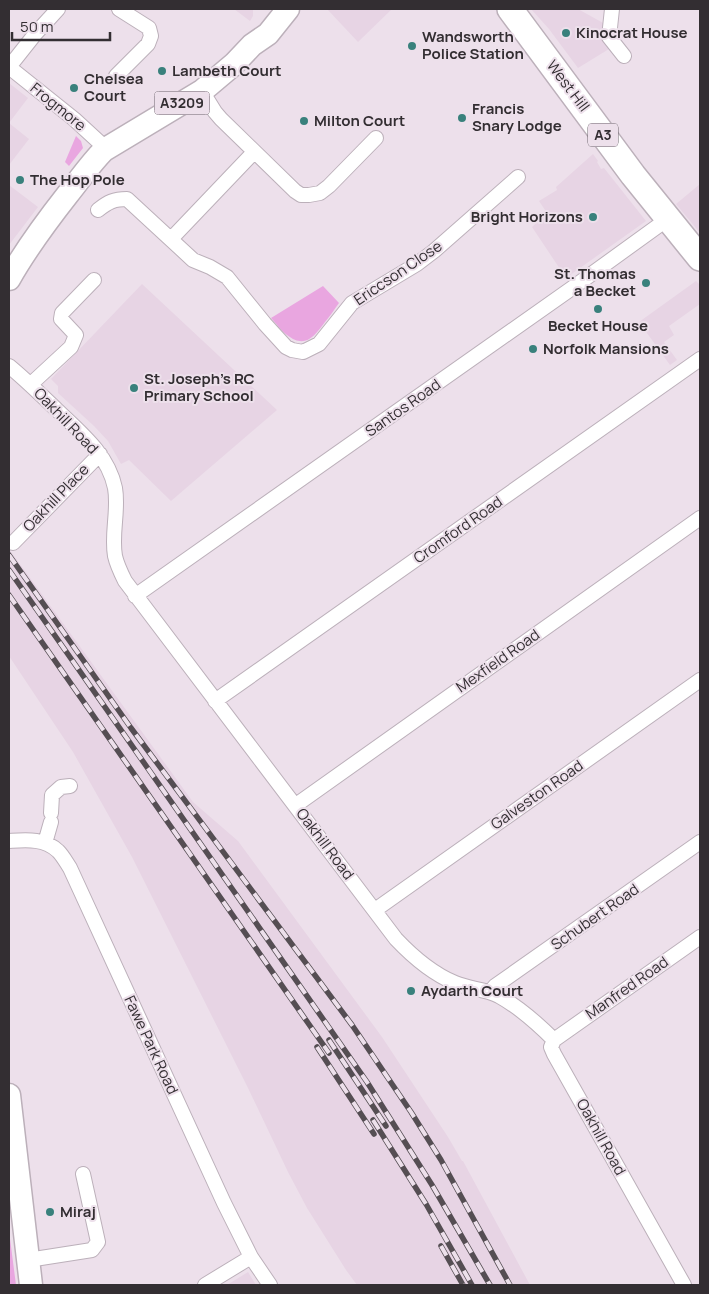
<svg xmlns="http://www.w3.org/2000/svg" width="709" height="1294" font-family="Manrope,sans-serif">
	<rect width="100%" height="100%" fill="#ede0eb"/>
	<!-- built -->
	<path fill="#e7d4e4" d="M234,9H253V16L250,21Z
		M327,9H392L358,42Z
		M531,9H578L605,24L609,49L578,68L549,29Z
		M9,83L28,98L9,123Z
		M9,123L29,139L9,165Z
		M593,154L598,161L597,162L601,169L604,168L646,221L566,278L532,227L547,213L539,201L557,190L556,187Z
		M700,184V233L676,204Z
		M9,185L38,207L9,245Z
		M696,281L700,285V304L669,326L674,335L664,342L677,360L670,365L639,322Z
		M142,284L277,410L171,501L129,460L121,464L108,441L94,426L58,393V386L51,379Z
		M9,549L193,802L238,841L382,1037L448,1137L462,1161H463L530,1285H357L346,1270L307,1208L288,1172L248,1088L132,857L73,752L9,656Z
		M248,1272L256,1285H227Z"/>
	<!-- green -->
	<path fill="#e9a6e0" d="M76,136L81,141L83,148L69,166L65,162Z
		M323,286L339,303C334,310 330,316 325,322C314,337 305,349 287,335C281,331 276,323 271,318Z
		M9,1231L16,1285H9Z"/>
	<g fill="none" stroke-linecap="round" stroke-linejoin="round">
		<!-- street casing -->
		<g stroke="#bcb0ba" stroke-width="16">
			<path id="street" d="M58,9L36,33L9,67L74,119L99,142L104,150
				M612,9L609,37L624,56
				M116,76L148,44L151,36L149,28L119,9
				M202,91L215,112L221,119L295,191L301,195H309L320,193L329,186L376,138
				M98,210C108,202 114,199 127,199L193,260L210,267L227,277L265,324L286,347L292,350L303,352L319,344L352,303L417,264L434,251L518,177
				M171,239L254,152
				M9,366C26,380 41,395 57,410C80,432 108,454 115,488C119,510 111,534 115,556C117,565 121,573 125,581L396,939C413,957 431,973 455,983C469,989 485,989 499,996C519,1007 538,1024 554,1040
				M31,384L71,347L76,335L61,319L62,313L94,280
				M13,543L100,454
				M135,596L575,286L669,218
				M215,701L700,359
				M296,805L700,518
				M51,813L52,795L61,787L70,786
				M9,841C26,840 44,838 58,851C63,856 66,862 70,868L224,1203L251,1257L270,1285
				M45,843L51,822
				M375,910L700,680
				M490,992L495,986L700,842
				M554,1040L551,1047L554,1054L684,1285
				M554,1040L700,937
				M28,1260L92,1250L98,1242L83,1174
				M205,1285L251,1257"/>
		</g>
		<!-- primary casing -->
		<g stroke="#bcb0ba" stroke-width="25">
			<path id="primary" d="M9,279C26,249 46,222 68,194C80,179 91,163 104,150L202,91L234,64L252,45L268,34L288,9
				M9,1095L31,1285"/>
		</g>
		<!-- highway casing -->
		<g stroke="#bcb0ba" stroke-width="28">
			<path id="highway" d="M510,9L633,175L700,258"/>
		</g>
		<!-- street -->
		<use href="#street" stroke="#fff" stroke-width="14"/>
		<!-- primary -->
		<use href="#primary" stroke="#fff" stroke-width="22"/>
		<!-- highway -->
		<use href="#highway" stroke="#fff" stroke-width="25"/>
		<!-- rail casing -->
		<g stroke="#554e53" stroke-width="5.5">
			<path id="rail" d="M9,555L131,728L352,1025L411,1112L441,1160L510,1285
				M9,570L212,860L367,1082L432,1185L490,1285
				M9,595L329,1053
				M329,1040L386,1126
				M317,1047L374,1134
				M373,1120L426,1204L472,1285
				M441,1246L463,1285"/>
		</g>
		<!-- rail -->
		<use href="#rail" stroke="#ede0eb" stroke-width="4" stroke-dasharray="11" stroke-linecap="butt"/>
	</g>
	<!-- markers -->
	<g fill="#39817c" stroke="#ede0eb" stroke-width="2">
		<circle cx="566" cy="33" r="5"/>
		<circle cx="412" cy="46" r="5"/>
		<circle cx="162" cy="71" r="5"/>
		<circle cx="74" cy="88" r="5"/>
		<circle cx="462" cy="118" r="5"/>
		<circle cx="304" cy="121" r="5"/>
		<circle cx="20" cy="180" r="5"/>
		<circle cx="593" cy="217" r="5"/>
		<circle cx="646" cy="283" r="5"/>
		<circle cx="598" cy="309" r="5"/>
		<circle cx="533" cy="349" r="5"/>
		<circle cx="134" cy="388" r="5"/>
		<circle cx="411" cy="991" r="5"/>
		<circle cx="50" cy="1212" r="5"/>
	</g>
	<g text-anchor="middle" stroke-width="4" stroke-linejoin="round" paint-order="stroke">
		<!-- shield labels -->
		<g fill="#ede0eb" stroke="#6b636a" stroke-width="1">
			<rect x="154.5" y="91.5" width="55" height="23" rx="4"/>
			<rect x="588" y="123.5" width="30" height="23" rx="4"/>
		</g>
		<g font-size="14" font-weight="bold" fill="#332e32">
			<text x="182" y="108">A3209</text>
			<text x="603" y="140">A3</text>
		</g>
		<!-- poi labels -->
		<g font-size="15" font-weight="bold" fill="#332e32" stroke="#ede0eb" text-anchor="start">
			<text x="576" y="38">Kinocrat House</text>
			<text x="422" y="42">Wandsworth<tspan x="422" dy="17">Police Station</tspan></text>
			<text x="172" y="76">Lambeth Court</text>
			<text x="84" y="84">Chelsea<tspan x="84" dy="17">Court</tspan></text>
			<text x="472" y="114">Francis<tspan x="472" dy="17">Snary Lodge</tspan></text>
			<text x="314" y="126">Milton Court</text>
			<text x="30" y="185">The Hop Pole</text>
			<text x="583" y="222" text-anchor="end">Bright Horizons</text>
			<text x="636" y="279" text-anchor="end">St. Thomas<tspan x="636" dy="17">a Becket</tspan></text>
			<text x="598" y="331" text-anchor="middle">Becket House</text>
			<text x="543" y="354">Norfolk Mansions</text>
			<text x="144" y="384">St. Joseph's RC<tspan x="144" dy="17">Primary School</tspan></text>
			<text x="421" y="996">Aydarth Court</text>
			<text x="60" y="1217">Miraj</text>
		</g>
		<!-- street labels -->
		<g font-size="15" fill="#332e32" stroke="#ede0eb">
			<text transform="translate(568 86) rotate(53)" y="5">West Hill</text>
			<text transform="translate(58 107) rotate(39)" y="5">Frogmore</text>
			<text transform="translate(398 273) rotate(-34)" y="5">Ericcson Close</text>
			<text transform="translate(403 408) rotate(-35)" y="5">Santos Road</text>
			<text transform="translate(66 421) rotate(46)" y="5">Oakhill Road</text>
			<text transform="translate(56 498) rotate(-46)" y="5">Oakhill Place</text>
			<text transform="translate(458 530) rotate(-35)" y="5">Cromford Road</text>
			<text transform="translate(498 661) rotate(-35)" y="5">Mexfield Road</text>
			<text transform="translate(537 795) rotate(-35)" y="5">Galveston Road</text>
			<text transform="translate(325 844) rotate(53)" y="5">Oakhill Road</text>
			<text transform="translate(595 917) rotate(-35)" y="5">Schubert Road</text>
			<text transform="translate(627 988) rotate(-35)" y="5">Manfred Road</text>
			<text transform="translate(151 1045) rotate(65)" y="5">Fawe Park Road</text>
			<text transform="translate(601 1137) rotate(61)" y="5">Oakhill Road</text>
		</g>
	</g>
	<!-- border -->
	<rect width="709" height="1294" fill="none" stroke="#332e32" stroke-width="20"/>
	<!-- scale -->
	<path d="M12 32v8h98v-8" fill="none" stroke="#332e32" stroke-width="2.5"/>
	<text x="20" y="32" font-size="15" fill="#332e32" stroke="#ede0eb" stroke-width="4" paint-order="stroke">50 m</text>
</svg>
